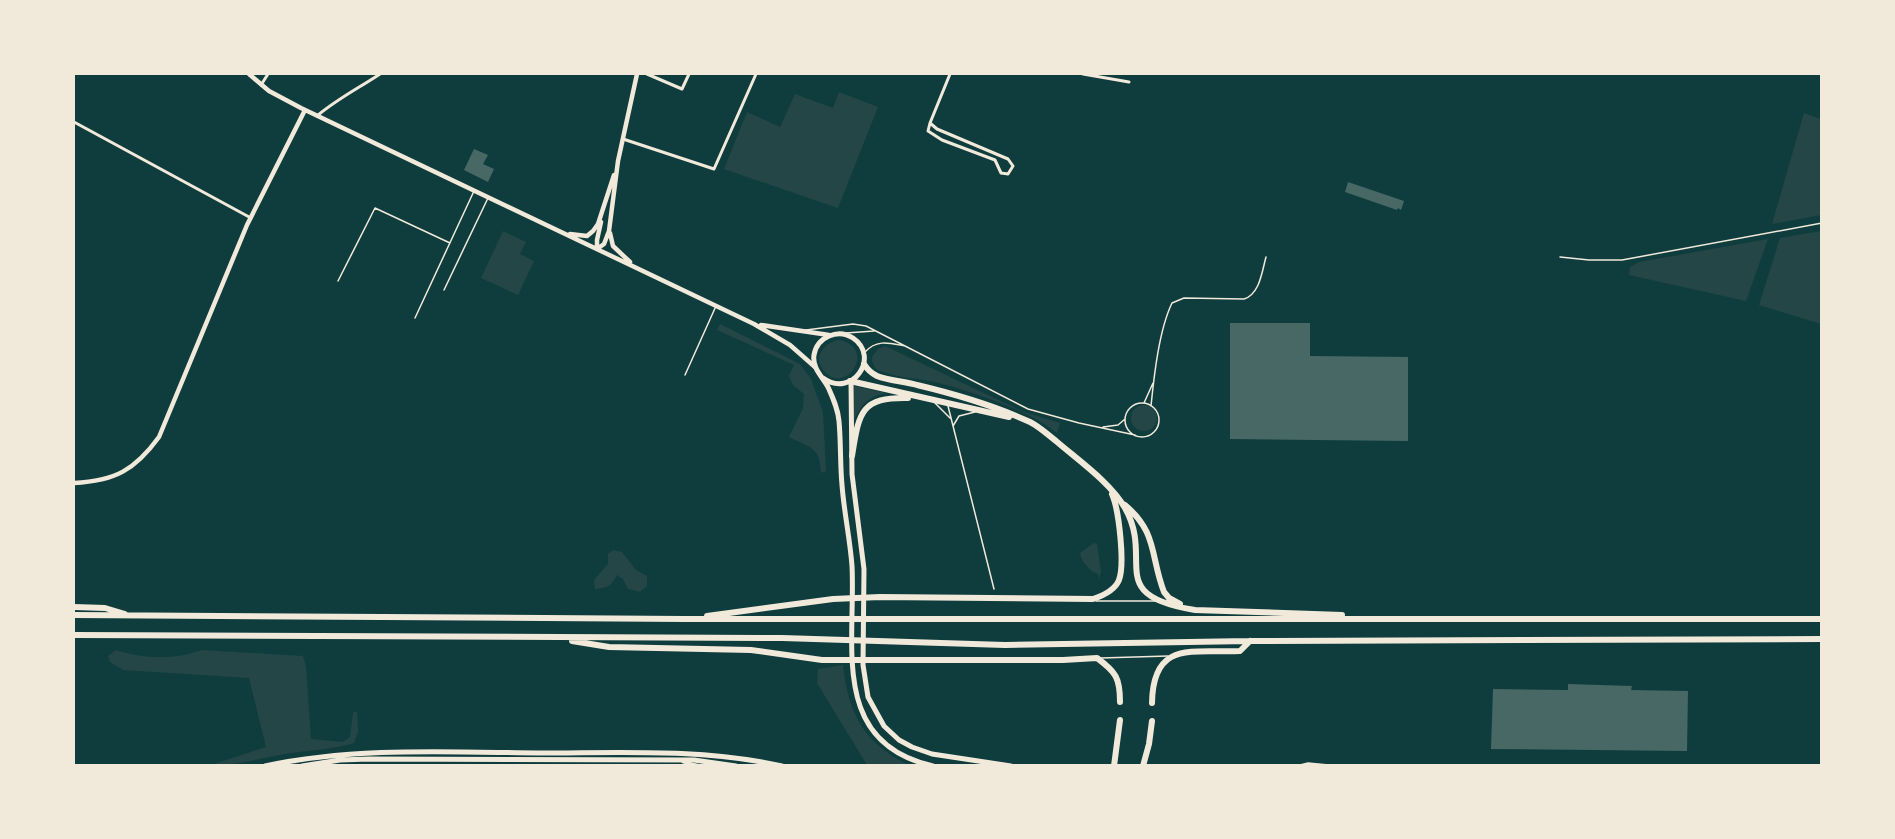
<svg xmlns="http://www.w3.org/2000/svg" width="1895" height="839" font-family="Karla,sans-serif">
	<rect width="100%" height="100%" fill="#0f3d3e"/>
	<!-- green -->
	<path fill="#244646" d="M839,92L878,107L838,208L724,169L747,112L780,127L795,94L833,108Z
		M1804,113L1821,119V215L1772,224Z
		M503,231L526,242L520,254L534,261L518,295L481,278Z
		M1821,231V324L1759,305L1780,238Z
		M1768,239L1746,301L1629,275L1630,267L1639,262Z
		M720,324L800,364L811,379L823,412L826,471L821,473C820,447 811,448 789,437L803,408L804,394L793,385L789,376L794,365L717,330Z
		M838,340C878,346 847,397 824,371C812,358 824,343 838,340Z
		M885,346L1024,412L1060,423L1057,433C1029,410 970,391 935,382C917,378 897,378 880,371C874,369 872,363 872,357L878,349Z
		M854,386L886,393C868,396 861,405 854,420Z
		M1131 418a13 13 0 1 1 26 0a13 13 0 1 1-26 0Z
		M1094,543L1097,544L1101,572L1099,579L1098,574C1090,572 1081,561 1080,553Z
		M613,550L622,552L636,570L647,576V586L640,592L628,589L623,579L617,575C611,586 608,588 595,589L594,580L608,564V554Z
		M116,650C142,659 175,660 201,650L303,656L306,666L311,739L343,742L350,737L353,713L357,711L358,732L354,743C331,750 308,750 285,754C260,758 237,766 211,765L266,747L249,678L123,670L110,662L108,656Z
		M843,665C848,713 864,744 909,765H867L817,683L818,669Z"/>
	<!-- building -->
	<path fill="#486865" d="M474,149L488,155L483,164L494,169L488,182L464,170Z
		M1348,182L1404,201L1401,210L1398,208L1397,210L1345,192Z
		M1230,323H1310V356L1408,357V441L1230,439Z
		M1568,684L1632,686L1631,690L1688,691L1687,751L1491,749L1493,689L1568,690Z"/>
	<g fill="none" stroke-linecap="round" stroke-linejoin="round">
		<!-- service -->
		<path stroke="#f1e9da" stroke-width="1.5" d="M1560,257L1589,260H1622L1822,223
			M338,281L375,208L450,243
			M444,290L488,198
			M415,318L474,191
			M806,330L853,324L866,326L1028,409L1079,423L1135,435
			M846,333L874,331
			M865,352C877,339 889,343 905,346
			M685,375L716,306
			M934,402L950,418
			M1144,403L1153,383
			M1125 420a17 17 0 1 1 34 0a17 17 0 1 1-34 0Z
			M948,406L994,589
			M1151,406C1154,376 1159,330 1172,303L1184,298L1244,299C1260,294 1262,271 1266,257
			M953,426L959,416L975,412
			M1103,427L1118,425L1125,419
			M1096,601H1157
			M1101,658L1168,656
			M1300,765L1308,763L1339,766"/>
		<!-- minor -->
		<path stroke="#f1e9da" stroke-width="3" d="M647,74L682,89L689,74
			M1083,74L1129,82
			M261,85L268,74
			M317,116C337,99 359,88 380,74
			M74,122L251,218
			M930,123L937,129L1008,159L1013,166L1008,174L1001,173L995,160L942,140L928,131Z
			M930,123L950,74
			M623,139L714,169L756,74
			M683,762L701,766"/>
		<!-- tertiary -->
		<path stroke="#f1e9da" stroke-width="4.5" d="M249,74L269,91L301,108L754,324L790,345L815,367
			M610,233L613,246L630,262
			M570,234L587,236L593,231L598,224L614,175
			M597,249L604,244L609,231L618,161L637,74
			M597,249V240L601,222
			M761,325L829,335
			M74,483C115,481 135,470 159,437L247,225L305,110"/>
		<!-- primary -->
		<path stroke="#f1e9da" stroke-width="5" d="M823,378C852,399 881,357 853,338C838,328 817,337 814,355C812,368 822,376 828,387C833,398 838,409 839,421C841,443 840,464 842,485C844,512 850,539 852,566C856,644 829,743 933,766
			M851,381L852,474L864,569L863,665L868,697L884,726L899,740L912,747L932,754L1011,766
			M265,766C355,747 446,752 537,753C619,753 701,748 782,766
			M302,766L340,760L369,759L694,760L736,766"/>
		<!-- motorway -->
		<path stroke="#f1e9da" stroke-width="6" d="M864,364C867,369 871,373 877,376C889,381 904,381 917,385C955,394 995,406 1030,422C1040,427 1048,435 1056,441C1078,460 1111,483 1125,508C1155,561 1103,595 1195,610L1342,615
			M850,381L1009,417
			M852,456C859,413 860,397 908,398
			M1125,505C1158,533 1150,556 1164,592L1169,598L1180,604
			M74,607L105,608L125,614
			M74,615L684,619H1822
			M707,616L833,599L880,597L1093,599C1102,596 1115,590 1119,580C1125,564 1119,510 1112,494
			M74,635L782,638L1005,645L1250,641L1822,639
			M572,641L609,647L751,650L822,660H1063L1097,658C1116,672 1120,678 1120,702
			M1152,703C1153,640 1192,653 1240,651L1250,641
			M1114,766L1120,720
			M1143,766L1149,744L1152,721"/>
	</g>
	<!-- border -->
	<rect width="1895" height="839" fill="none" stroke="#f1e9da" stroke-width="150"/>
</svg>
